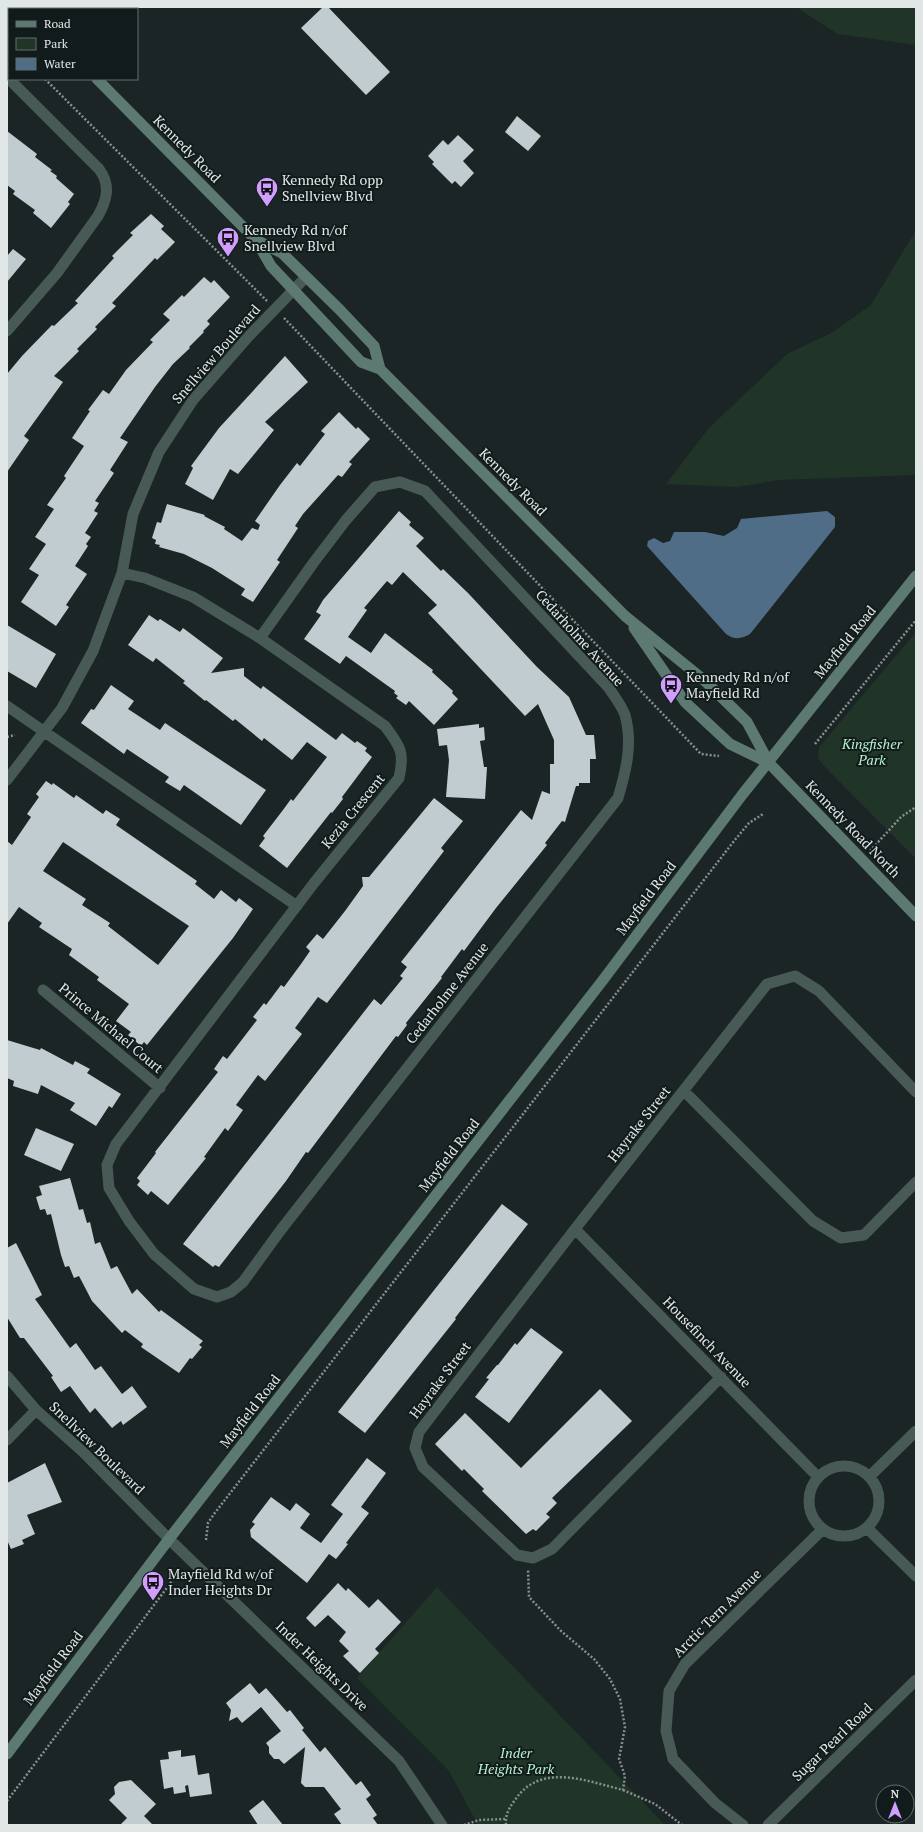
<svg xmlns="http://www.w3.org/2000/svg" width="923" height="1832" font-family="'PT Serif',serif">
	<rect width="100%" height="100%" fill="#1b2525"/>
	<!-- green -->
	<path fill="#203428" d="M798,7H916V45L838,34L800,10Z
		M916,230V475L778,480L737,487L666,484L708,429L787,354L833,332L871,305Z
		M916,632V859L824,766L818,758L819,747Z
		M437,1587L665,1825H478L449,1771L357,1678Z"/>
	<!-- water -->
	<path fill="#4f6d86" d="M827,511L835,517V527L750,634C742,639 734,640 726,634L647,546L648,541L654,538L663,543L670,541L674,532H705L724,536L737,528L741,519Z"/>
	<!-- building -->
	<path fill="#c1ccd0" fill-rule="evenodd" d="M323,7H328L390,72L366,95L301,28Z
		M517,116L541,136L528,151L505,132Z
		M7,131L37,154L35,157L52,170L50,171L57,176L56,178L74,194L68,202L70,204L51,228L33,213L35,210L13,194L15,191L7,185Z
		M458,135L474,150L463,161L474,173L461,187L455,181L452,184L432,164L434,162L428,156L443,140L448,145Z
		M151,214L164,226L161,229L175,242L157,260L155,258L112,303L116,306L95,327L97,329L77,349L79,351L54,376L63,382L24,436L29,440L7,472V374L22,356L52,325L54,326L78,303L75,301L114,258L112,256L133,235L130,233Z
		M13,249L26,259L7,282V256Z
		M204,277L211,283L214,280L230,297L207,321L210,324L203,331L204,332L189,347L190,348L173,364L155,387L120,438L128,442L110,470L114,473L95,501L99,503L94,511L98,513L85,533L91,537L86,544L88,546L75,566L87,574L66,605L69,607L56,626L21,602L39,575L29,569L46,544L35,537L54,509L47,505L66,478L64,476L84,446L72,438L90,411L88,410L103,390L109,394L126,370L153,342L150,340L170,320L163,314L182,295L184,297Z
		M285,356L308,382L265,422L274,430L238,474L230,469L213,500L185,484L193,468L191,466L219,428Z
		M339,412L356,429L358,427L370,439L349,462L352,464L342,477L338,475L303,514L295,526L298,528L277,560L280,562L253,602L241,595L245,589L212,568L184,554L159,547L160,545L155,544L156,540L152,538L157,522L161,523L167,504L205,515L204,516L225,527L224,529L242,541L252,528L258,530L260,525L255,521L280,485L297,463L300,466L325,434L321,431Z
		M399,511L411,522L409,525L424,538L416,546L441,571L443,569L468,593L537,667L569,697L586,735H594L596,759H590V783H579V786H576L565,822L562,821L545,843L547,845L496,908L464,951L462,949L441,977L442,978L406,1023L407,1025L398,1037L396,1036L308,1153L306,1152L286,1181L219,1267L215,1265L213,1267L183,1244L374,999L381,1005L403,978L400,976L407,967L401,962L521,810L532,820L542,791L550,794V764H554V740L538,704L525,716L428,613L437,605L403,572L392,585L387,581L364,608L367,610L348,637L371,653L385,633L433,670L432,672L453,691L452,693L458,699L434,725L409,701L406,705L396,698L398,696L394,693L395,691L346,656L340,664L304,639L321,615L316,612L323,600Z
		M149,615L158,621L160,619L180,632L183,628L223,658L211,673L244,668V676L261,689L263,686L336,740L342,733L355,743L357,741L367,748L365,751L372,757L342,797L343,799L332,813L331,812L287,868L259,846L265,838L263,836L283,810L291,799L293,801L327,757L307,742L292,760L264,738L262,741L235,719L233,721L206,700L205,701L183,683L185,681L156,658L153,662L128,645Z
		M7,625L56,654L36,688L7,671Z
		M111,685L134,701L128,709L160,730L165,723L266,790L241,825L184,785L180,791L165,782L169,777L127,749L124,754L81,723L91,709L94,710Z
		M479,724V728L484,727L485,740L480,741L484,767H487L485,799L446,797L449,760L447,745L439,746L437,729Z
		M46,781L52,785L53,783L74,798L76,795L103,814L106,810L120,819L116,825L197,881L195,884L214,899L221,890L236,902L239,898L253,909L233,938L147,1045L144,1042L141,1046L128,1035L131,1032L116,1021L129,1004L97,980L99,977L69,955L72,949L39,927L42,923L19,907L7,924V841L12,845L31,817L27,814L39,797L36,794ZM63,842L189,926L158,965L108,926L110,923L82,905L86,899L43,871Z
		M434,798L463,821L441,848L444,851L327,1003L318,997L295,1028L302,1034L265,1081L258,1075L236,1105L243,1110L228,1131L225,1128L204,1157L206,1158L168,1205L151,1191L148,1195L137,1185L140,1181L137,1178L156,1153L155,1152L218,1072L214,1069L223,1056L227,1059L257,1020L253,1017L264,1003L266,1005L281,985L284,987L301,964L310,951L306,947L317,934L323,939L345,911L363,886L362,877H369Z
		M7,1040L40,1050L41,1048L73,1065L75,1061L90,1069L87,1073L121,1094L112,1108L109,1106L96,1126L70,1110L75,1103L41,1085L38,1094L13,1086L14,1081L7,1078Z
		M36,1128L74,1144L61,1171L24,1155Z
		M70,1178L79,1210L83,1209L87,1223L90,1222L95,1244L100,1242L111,1269L117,1266L132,1294L137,1289L159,1312L161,1310L203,1341L199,1345L202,1347L192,1359L190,1358L179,1373L141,1347L143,1344L125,1330L122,1333L92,1301L79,1276L74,1278L69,1266L65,1267L61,1255L51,1214L47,1215L45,1209L40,1210L36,1197L42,1195L39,1186Z
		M502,1204L528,1224L455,1318L456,1319L365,1433L338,1412Z
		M16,1243L42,1295L35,1299L70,1348L76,1343L95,1370L101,1366L122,1394L132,1386L147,1407L123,1425L121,1421L112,1428L95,1408L90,1413L70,1386L61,1392L51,1377L53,1376L24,1338H20L7,1317V1248Z
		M531,1328L563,1352L509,1423L475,1397L489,1379L486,1378L497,1365H498L515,1343L517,1345Z
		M600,1389L632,1421L552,1498L557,1503L546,1514L550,1517L536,1531L533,1529L526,1534L482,1491L484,1489L464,1469L462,1471L435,1444L465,1413L521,1468Z
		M367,1458L386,1473L361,1507L369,1513L346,1543L348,1544L336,1559L329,1554L307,1583L251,1537L250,1530L255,1524L252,1522L271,1497L290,1511L296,1503L310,1514L300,1528L321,1543L343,1514L331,1505Z
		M45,1463L62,1502L27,1515L35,1534L22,1540L24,1544L11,1549L7,1540V1483Z
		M338,1583L346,1591L348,1588L369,1608L378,1599L401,1622L375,1649L379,1653L360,1673L343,1656L349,1651L339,1641L346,1632L328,1615L315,1627L306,1618Z
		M250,1683L259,1694L266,1688L287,1712L290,1710L304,1728L302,1730L320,1752L325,1747L356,1785L361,1781L371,1795L366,1799L377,1815L373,1818L378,1825H342L334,1814L341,1809L324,1787H305L301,1783L305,1747L284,1764L279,1759H274L269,1753V1747L266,1743L281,1731L261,1707L242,1723L237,1717L229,1721L231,1710L226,1703Z
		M181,1750V1757L195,1755L198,1775L209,1773L212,1794L190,1797L188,1785L185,1786L186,1792L174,1794L173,1787L164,1789L160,1760L169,1759L168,1752Z
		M131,1780L156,1804L144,1816L153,1825H120L127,1818L109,1800L115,1794L114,1787L119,1782Z
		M263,1800L283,1825H258L249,1811Z"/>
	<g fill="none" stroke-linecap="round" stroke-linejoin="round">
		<!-- path -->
		<path stroke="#888f8f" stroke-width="2.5" stroke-dasharray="2 2" stroke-linecap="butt" d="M7,41L9,43
			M45,79L267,301
			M284,318L701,754L719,756
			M7,737L15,735
			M815,744L916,620
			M870,851L901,817L916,807
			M206,1540L208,1523L214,1514L734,841L749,823L763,814
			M623,1790L655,1804L682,1825
			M7,1801L175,1577
			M464,1825L479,1820L505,1819
			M506,1825C505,1815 509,1808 515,1800C540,1762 587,1781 623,1790L625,1776L619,1759L625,1727L620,1699L610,1679L594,1659L561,1631L529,1597L528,1569"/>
		<!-- minor -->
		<path stroke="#485a55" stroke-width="11" d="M7,331L57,273L98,216C107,200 111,185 99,169L9,79
			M122,573L145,578L193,597L260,638L385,726C400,746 405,752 399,778L314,883L116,1144L107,1165L109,1188L129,1221L154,1254L194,1289L217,1297L231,1292L243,1282L280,1231L618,798C626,771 633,743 625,715C622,706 614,696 609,688L425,491L400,482L375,487L346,520L314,562L260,638
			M7,706L297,906
			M7,780L62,708L93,651L122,573L133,514L159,452L193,400L249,336L306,277
			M43,990L160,1088
			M684,1091L813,1221L841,1238L864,1235L916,1182
			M575,1229L818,1477
			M7,1376L36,1410L82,1451L169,1539L399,1761L442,1825
			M721,1377L552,1549L533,1558L517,1555L423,1467L415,1448L419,1432L575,1229L767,984L795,976L819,991L916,1092
			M7,1440L36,1410
			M809 1501a35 35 0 1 1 70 0a35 35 0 1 1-70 0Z
			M869,1477L916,1431
			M867,1528L916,1576
			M743,1825L715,1803L673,1759L666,1731L669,1691L685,1664L823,1529
			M768,1825L916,1680"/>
		<!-- secondary -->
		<path stroke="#5c7972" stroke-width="11" d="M27,7L29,9
			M97,79L256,240L271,266L361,362L380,369L625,616L705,681L747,722L769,763L916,916
			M256,240L282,253L339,309L374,346L380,369
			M634,628L685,702L730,744L769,763
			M7,1754L169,1539L603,980L742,795L916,576"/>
	</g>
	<!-- icons -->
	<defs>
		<g id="bus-pin" transform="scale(1.15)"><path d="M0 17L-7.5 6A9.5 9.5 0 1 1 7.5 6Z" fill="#d19dfe" stroke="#121b1c"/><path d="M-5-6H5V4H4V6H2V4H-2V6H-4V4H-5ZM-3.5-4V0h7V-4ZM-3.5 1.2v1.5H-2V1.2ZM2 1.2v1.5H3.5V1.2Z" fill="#111"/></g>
	</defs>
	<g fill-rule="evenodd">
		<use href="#bus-pin" x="267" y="188"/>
		<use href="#bus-pin" x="228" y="238"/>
		<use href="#bus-pin" x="671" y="685"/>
		<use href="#bus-pin" x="153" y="1582"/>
	</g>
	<g text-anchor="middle" stroke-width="4" stroke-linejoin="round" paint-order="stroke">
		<!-- street labels -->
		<g font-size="14" fill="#e1e7e7" stroke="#121b1c">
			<text transform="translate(187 149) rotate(45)" y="5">Kennedy Road</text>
			<text transform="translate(216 354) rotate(-49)" y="5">Snellview Boulevard</text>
			<text transform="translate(513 482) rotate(45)" y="5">Kennedy Road</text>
			<text transform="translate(580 638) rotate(48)" y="5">Cedarholme Avenue</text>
			<text transform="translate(845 642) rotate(-51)" y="5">Mayfield Road</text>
			<text transform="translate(353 811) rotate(-51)" y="5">Kezia Crescent</text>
			<text transform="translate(853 829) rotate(46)" y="5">Kennedy Road North</text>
			<text transform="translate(646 898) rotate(-53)" y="5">Mayfield Road</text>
			<text transform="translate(447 993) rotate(-52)" y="5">Cedarholme Avenue</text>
			<text transform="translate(111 1028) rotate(40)" y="5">Prince Michael Court</text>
			<text transform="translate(639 1124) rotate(-52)" y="5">Hayrake Street</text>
			<text transform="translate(449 1155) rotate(-52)" y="5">Mayfield Road</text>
			<text transform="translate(707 1342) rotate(46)" y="5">Housefinch Avenue</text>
			<text transform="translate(440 1380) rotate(-53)" y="5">Hayrake Street</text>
			<text transform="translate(250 1411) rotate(-52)" y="5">Mayfield Road</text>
			<text transform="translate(97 1448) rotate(44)" y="5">Snellview Boulevard</text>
			<text transform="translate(717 1613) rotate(-45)" y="5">Arctic Tern Avenue</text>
			<text transform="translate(322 1666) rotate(44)" y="5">Inder Heights Drive</text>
			<text transform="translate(53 1668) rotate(-53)" y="5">Mayfield Road</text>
			<text transform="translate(832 1742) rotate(-44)" y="5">Sugar Pearl Road</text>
		</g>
		<!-- poi labels -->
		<g font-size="14" fill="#e1e7e7" stroke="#121b1c" text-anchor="start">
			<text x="282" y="185">Kennedy Rd opp<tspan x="282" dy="16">Snellview Blvd</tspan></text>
			<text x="244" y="235">Kennedy Rd n/of<tspan x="244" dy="16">Snellview Blvd</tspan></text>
			<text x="686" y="682">Kennedy Rd n/of<tspan x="686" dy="16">Mayfield Rd</tspan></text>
			<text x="168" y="1579">Mayfield Rd w/of<tspan x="168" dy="16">Inder Heights Dr</tspan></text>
		</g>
		<!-- park labels -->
		<g font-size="14" font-style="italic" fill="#b5f3cc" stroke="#121b1c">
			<text x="872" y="749">Kingfisher<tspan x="872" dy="16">Park</tspan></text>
			<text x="516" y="1758">Inder<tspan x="516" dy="16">Heights Park</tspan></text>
		</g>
	</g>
	<!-- border -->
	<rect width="923" height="1832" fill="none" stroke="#e1e7e7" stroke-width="16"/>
	<!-- legend -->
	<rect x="8" y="8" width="130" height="72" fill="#121b1c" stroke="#656d6d"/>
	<rect x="16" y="21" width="20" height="6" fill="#5c7972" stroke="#656d6d"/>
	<text x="44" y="28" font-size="12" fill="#e1e7e7">Road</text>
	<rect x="16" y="38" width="20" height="12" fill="#203428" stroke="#656d6d"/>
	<text x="44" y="48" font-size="12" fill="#e1e7e7">Park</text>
	<rect x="16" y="58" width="20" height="12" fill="#4f6d86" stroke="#656d6d"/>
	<text x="44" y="68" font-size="12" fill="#e1e7e7">Water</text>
	<!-- north arrow -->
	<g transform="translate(895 1804)"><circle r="19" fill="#121b1c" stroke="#656d6d"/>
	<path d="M0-3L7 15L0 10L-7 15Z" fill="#d19dfe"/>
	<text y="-6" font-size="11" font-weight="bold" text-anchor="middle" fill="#e1e7e7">N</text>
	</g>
</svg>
